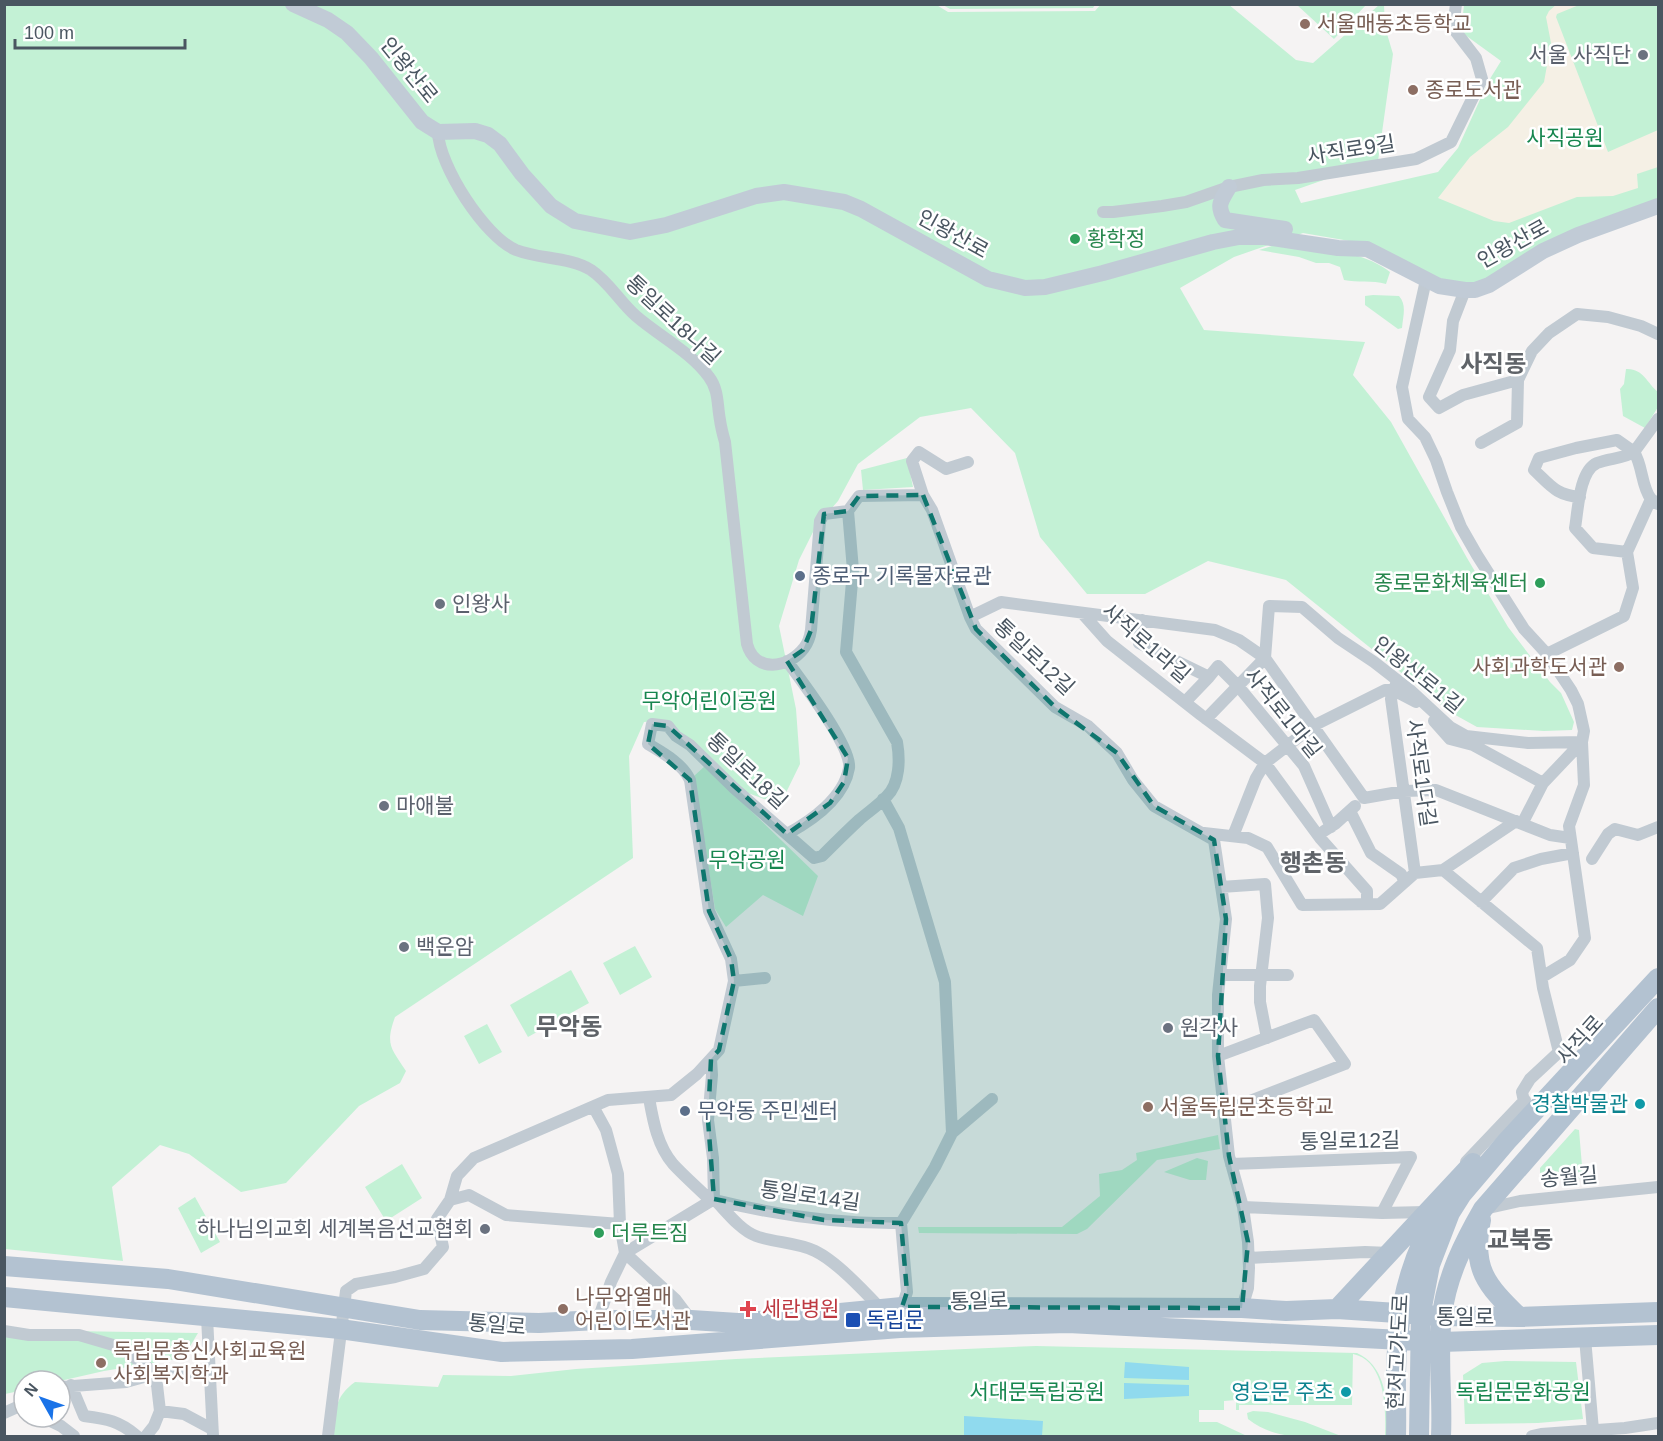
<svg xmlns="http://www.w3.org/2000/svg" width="1663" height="1441" font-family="Helvetica,'Noto Sans KR',sans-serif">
	<rect width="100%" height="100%" fill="#f5f3f3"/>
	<!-- green -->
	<path fill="#c3f1d5" d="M935,4L948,12L1095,11L1101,4H1228L1296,60L1313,63L1379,5H1384L1385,27L1393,54L1378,161L1295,190L1301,203L1438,172L1458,148L1488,82L1501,61L1461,32L1464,5H1658V200L1475,285L1437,281L1367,244L1303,233L1234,257L1180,288L1204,330L1365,342L1353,375L1391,422L1467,558L1508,627L1550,682L1561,693L1574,722L1572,730L1544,731L1477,727L1450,712L1286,580L1208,561L1145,594H1087L1040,537L1015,453L971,408L920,417L858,464L838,501L816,526L799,560L779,626L796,709L800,764L780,805L740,790L656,721L644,722L629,756L633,858L395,1017C385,1045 391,1048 406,1071L400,1083L359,1106L286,1183L241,1192L189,1154L160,1145L112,1187L123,1261L5,1249L4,5Z
		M943,5H1095L1093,8L950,9Z
		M1297,5H1366L1334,39Z
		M1285,242C1318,248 1364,251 1390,272L1386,284C1372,280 1357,283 1344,280L1340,267L1329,263H1316L1299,257L1259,250Z
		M1373,295L1399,296C1407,305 1403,316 1402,328L1398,329L1365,305V296Z
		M1626,369C1643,368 1647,383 1658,392V407L1645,428L1623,416L1620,389L1624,384Z
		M907,458L913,487L863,490L861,470Z
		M705,766L818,876L803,916L763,895L726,927L715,909L694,776Z
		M635,946L652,977L620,995L603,963Z
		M571,970L589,1003L528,1037L510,1005Z
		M487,1024L502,1052L479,1064L464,1036Z
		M1575,1129L1579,1130L1583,1178L1545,1181L1540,1176V1168Z
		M1218,1135L1220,1149L1157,1160L1087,1229L1077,1234L919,1233L918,1227H1062L1100,1196L1099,1174L1122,1170L1137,1160L1136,1153Z
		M1197,1158L1208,1161L1206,1180H1190L1164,1172Z
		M402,1164L422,1198L386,1221L365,1187Z
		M195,1197L220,1242L201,1253L178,1208Z
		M4,1330L198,1333L183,1358L104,1371L60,1381H24V1390L5,1394Z
		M1036,1346L1357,1353C1388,1367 1388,1407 1387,1436H1385C1386,1410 1386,1361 1353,1354L1352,1405H1239V1410H1236V1400L1224,1401V1410H1199V1422H1217L1247,1436H334C335,1412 334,1397 355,1382L438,1387L443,1375L511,1376L576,1369L736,1359Z
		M1505,1361L1576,1362L1583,1419L1538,1423L1465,1424L1463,1375L1482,1363Z
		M1253,1411L1268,1412L1305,1422L1341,1436C1307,1437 1276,1441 1248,1419L1247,1413Z"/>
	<!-- sand -->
	<path fill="#f5f0e5" d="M1557,4L1579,5L1557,14L1556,17L1608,152L1658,130V167L1637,174L1638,188L1613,196L1577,197L1509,223L1494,221L1438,198L1470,157L1508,127L1544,82L1551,43L1546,17L1549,11Z"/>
	<!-- water -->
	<path fill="#90daee" d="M1125,1362L1189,1367V1380L1124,1378Z
		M1124,1383L1189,1385V1396L1124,1399Z
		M964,1416L1043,1421L1042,1436H964Z"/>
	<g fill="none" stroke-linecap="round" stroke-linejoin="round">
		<!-- street -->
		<path stroke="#c1cad2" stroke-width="12" d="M438,132C439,166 485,237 516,250C539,259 570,257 591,270C609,282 620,302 636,316C659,336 691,352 709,377C719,390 717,405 720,420C721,428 723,435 725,442L747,644C755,673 788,669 804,648C808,643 810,637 811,630L820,521L824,514L848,511
			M1103,212H1113L1162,206L1186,202L1229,187L1263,180L1298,178L1416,159L1451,142L1482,79L1476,58L1453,28L1456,4
			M1465,290L1453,321L1450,350L1429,397L1439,408L1463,395L1518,380
			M1481,443L1517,423L1518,380L1532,351L1549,333L1577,314L1608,317L1641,326L1658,334
			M968,462L946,469L919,452L912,461L923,495L932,510L970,617L976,629L1055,707L1088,726L1117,753L1133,780L1154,806L1214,840L1226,919L1218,995V1056L1229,1156L1243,1207L1248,1242L1249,1268L1248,1288L1242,1308
			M1580,497C1556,495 1551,486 1534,470L1539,458L1576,448L1617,440L1634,452L1658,419
			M1627,552L1593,548L1575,528C1578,511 1579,471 1597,463C1609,458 1623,459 1634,452C1643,466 1641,486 1651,499
			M1082,613L1107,641L1201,715L1265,763L1320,838L1367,891V904
			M970,617L1001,602L1215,630L1239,640L1265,658L1364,798L1404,791L1436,790L1550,835L1570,838
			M1142,620L1139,643L1209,677L1218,666L1238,686L1304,766L1331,827
			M1547,654L1624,616L1633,588L1627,552L1651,499L1658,504
			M1265,658L1269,606L1302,607L1338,638L1374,662L1410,690L1450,727L1466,736L1528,743L1582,742L1584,731L1578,704L1571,690L1547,654L1524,629L1477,555L1461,527L1447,492L1436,460L1425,437L1408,419L1402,387L1426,280
			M1396,684L1391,699L1415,873
			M1185,702L1209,677
			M1206,719L1265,658
			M1434,721L1450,739L1473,745L1543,783
			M883,799L899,828L945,982L952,1133
			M1350,811L1371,853L1401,874L1405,882
			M1522,824L1543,783L1582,742
			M1324,831L1335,824L1355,806
			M1204,833L1248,838L1267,847L1302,905L1380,904L1415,873L1443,870L1537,948L1543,988L1559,1052L1530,1079L1522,1092L1525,1106
			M787,834C811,821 844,798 849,768C852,747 801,680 787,661
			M1233,836L1256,778L1265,763L1313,726L1385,690H1393L1416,702
			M1592,859L1608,834L1615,829L1638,835L1658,827
			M1443,870L1516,821
			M1221,887L1265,884L1268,918L1260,986V1002L1267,1038
			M1481,902L1514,868L1541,859L1573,853
			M1220,975H1288
			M1542,977L1570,960L1585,938L1569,826L1584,785L1582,742
			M734,981L765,978
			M1218,1056L1314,1020L1345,1064L1224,1111
			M711,1059L712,1075L708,1120L713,1158L714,1199C726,1211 740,1230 756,1236C775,1243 796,1242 815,1251C836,1261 864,1291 881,1309
			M649,1098C653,1120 657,1145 673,1164C684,1176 698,1188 710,1200
			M594,1108L606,1130L618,1174L620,1224L625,1253L611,1282L598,1320
			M1466,1162L1525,1100
			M1231,1164L1411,1157L1382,1213
			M450,1200L469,1195L506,1215L620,1224
			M715,1200C776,1215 838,1224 901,1223
			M1243,1207L1382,1213L1425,1212
			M1484,1209L1520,1201L1658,1187
			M1249,1258L1365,1252L1390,1253
			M902,1307L907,1292L901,1223L935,1167L952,1133L992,1099
			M207,1317L213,1436
			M691,1320L676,1300L625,1253L714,1199
			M4,1331L29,1335H79L120,1347L147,1367L157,1385L160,1411L154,1426L146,1436
			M1585,1338L1593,1430
			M71,1385L84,1416C108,1419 119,1421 137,1436
			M60,1387L126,1382L151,1375L208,1371
			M160,1411L184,1414L212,1429
			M4,1413L24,1404
			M42,1417L61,1426L74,1436
			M328,1436L346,1291L356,1284L395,1277L424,1269L443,1247L437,1219L450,1200L457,1176L474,1158L608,1100L671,1095L697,1074L719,1050L734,981L731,959L709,911L690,780C682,763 663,753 648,744L652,724L668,726L676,736L690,745L734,788L814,858L822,856C834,844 846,832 859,820C868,812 879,805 887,796C900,783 900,759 897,742L846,652L853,570L848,511L859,496L923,495
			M1532,1436L1541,1434L1625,1428L1658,1423"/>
		<!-- secondary -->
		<path stroke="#c1cbd6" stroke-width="16" d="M293,4L328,20L347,33L371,58L422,122L438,132L475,131L488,135L500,144L522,174L551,206L575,221L630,232L666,225L756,196L784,192L844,202L861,209L988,279L1025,288L1045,287L1103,273L1213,242L1239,237H1265L1338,248L1367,249L1439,286L1465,290H1475L1489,285L1543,251L1578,235L1658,206
			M1229,187C1221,201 1216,205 1225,220L1285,229"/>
		<!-- primary -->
		<path stroke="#b3c2d1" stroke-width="20" d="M1481,1220C1471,1268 1486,1285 1519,1317
			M4,1266L168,1279L420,1320L539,1323L598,1320H691L738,1323L902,1307L1242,1308L1286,1311L1337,1309L1442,1316L1519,1317L1658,1312
			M4,1297L340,1329L502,1352L632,1349L900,1328L1068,1323L1441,1342L1658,1335
			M1337,1309L1473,1163
			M1396,1436C1397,1404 1394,1371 1398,1339C1402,1291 1415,1248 1441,1207
			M1419,1436L1421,1312L1430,1265L1450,1213L1462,1194L1507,1141L1658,978
			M1441,1436C1443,1397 1437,1356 1442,1316C1446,1278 1464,1242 1483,1209L1658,1008"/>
	</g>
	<!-- marked area -->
	<path fill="#0f766e" fill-opacity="0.2" stroke="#0f766e" stroke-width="4.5" stroke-dasharray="12 8" stroke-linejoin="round" d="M923,495L976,629L1055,707L1117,753L1154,806L1214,840L1226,919L1218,1056L1229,1156L1248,1242L1242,1308L902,1307L907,1292L901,1223L824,1220L714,1199L708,1120L711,1059L719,1050L734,981L731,959L709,911L690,780L648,744L652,724L668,726L787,834L830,803L844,782L848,758L787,661L803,650L811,630L824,514L848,511L859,496Z"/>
	<!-- markers -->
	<g fill="#8d6e63" stroke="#fff" stroke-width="2">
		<circle cx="1305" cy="24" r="6"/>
		<circle cx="1413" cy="90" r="6"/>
		<circle cx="1619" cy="667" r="6"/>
		<circle cx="1148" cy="1107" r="6"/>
		<circle cx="563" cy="1309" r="6"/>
		<circle cx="101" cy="1363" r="6"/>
	</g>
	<g fill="#6b7280" stroke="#fff" stroke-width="2">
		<circle cx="1643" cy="55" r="6"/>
		<circle cx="440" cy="604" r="6"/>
		<circle cx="384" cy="806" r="6"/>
		<circle cx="404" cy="947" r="6"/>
		<circle cx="1168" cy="1028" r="6"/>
		<circle cx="485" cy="1229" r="6"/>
	</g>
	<g fill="#2e9e5b" stroke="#fff" stroke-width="2">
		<circle cx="1075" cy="239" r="6"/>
		<circle cx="1540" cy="583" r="6"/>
		<circle cx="599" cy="1233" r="6"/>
	</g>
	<g fill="#5c6f8a" stroke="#fff" stroke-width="2">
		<circle cx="800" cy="576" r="6"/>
		<circle cx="685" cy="1111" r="6"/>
	</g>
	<g fill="#0f9aa8" stroke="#fff" stroke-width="2">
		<circle cx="1640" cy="1104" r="6"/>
		<circle cx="1346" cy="1392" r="6"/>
	</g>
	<path fill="#e0444e" stroke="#fff" stroke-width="2" d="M745 1300h6v6h6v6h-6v6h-6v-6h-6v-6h6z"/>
	<rect fill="#1a4fb4" stroke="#fff" stroke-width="2" x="845" y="1312" width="16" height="16" rx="3"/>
	<g text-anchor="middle" stroke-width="5" stroke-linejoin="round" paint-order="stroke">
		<!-- education labels -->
		<g font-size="21" fill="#785e54" stroke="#fff" text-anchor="start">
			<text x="1317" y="31">서울매동초등학교</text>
			<text x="1425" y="97">종로도서관</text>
			<text x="1607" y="674" text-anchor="end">사회과학도서관</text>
			<text x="1160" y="1114">서울독립문초등학교</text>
			<text x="575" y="1304">나무와열매<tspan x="575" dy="24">어린이도서관</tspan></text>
			<text x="113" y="1358">독립문총신사회교육원<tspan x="113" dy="24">사회복지학과</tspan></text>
		</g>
		<!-- worship labels -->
		<g font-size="21" fill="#5b616d" stroke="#fff" text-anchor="start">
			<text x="1631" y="62" text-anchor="end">서울 사직단</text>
			<text x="452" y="611">인왕사</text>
			<text x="396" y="813">마애불</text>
			<text x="416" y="954">백운암</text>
			<text x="1180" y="1035">원각사</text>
			<text x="473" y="1236" text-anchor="end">하나님의교회 세계복음선교협회</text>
		</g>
		<!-- street labels -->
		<g font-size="21" fill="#4a5661" stroke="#fff">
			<text transform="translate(409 70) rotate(51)" y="7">인왕산로</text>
			<text transform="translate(1351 150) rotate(-9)" y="7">사직로9길</text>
			<text transform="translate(953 234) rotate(29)" y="7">인왕산로</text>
			<text transform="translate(1513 244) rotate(-29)" y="7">인왕산로</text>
			<text transform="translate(673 320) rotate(43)" y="7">통일로18나길</text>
			<text transform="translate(1146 643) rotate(41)" y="7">사직로1라길</text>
			<text transform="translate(1034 657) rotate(43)" y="7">통일로12길</text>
			<text transform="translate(1418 675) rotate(39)" y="7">인왕산로1길</text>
			<text transform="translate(1283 713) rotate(51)" y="7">사직로1마길</text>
			<text transform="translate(747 771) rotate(43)" y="7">통일로18길</text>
			<text transform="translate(1421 773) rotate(82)" y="7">사직로1다길</text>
			<text transform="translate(1580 1040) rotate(-48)" y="7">사직로</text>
			<text transform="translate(1350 1141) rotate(-1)" y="7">통일로12길</text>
			<text transform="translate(1569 1177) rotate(-5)" y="7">송월길</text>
			<text transform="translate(810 1196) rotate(8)" y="7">통일로14길</text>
			<text transform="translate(979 1301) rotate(-2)" y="7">통일로</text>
			<text x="1465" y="1324">통일로</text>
			<text transform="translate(497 1325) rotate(5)" y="7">통일로</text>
			<text transform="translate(1398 1352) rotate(-87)" y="7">현저고가도로</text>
		</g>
		<!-- park labels -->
		<g font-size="21" fill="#17864f" stroke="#fff">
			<text x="1565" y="145">사직공원</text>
			<text x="709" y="708">무악어린이공원</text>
			<text x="747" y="867">무악공원</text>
			<text x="1037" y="1399">서대문독립공원</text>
			<text x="1523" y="1399">독립문문화공원</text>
		</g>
		<!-- leisure labels -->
		<g font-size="21" fill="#27864d" stroke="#fff" text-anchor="start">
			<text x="1087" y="246">황학정</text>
			<text x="1528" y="590" text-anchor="end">종로문화체육센터</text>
			<text x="611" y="1240">더루트짐</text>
		</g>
		<!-- service labels -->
		<g font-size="21" fill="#4e5e75" stroke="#fff" text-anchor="start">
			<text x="812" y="583">종로구 기록물자료관</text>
			<text x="697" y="1118">무악동 주민센터</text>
		</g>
		<!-- culture labels -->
		<g font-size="21" fill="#0d838f" stroke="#fff" text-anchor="end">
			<text x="1628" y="1111">경찰박물관</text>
			<text x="1334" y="1399">영은문 주초</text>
		</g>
		<!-- health labels -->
		<g font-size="21" fill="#be3a42" stroke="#fff" text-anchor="start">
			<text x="762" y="1316">세란병원</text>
		</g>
		<!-- transit labels -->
		<g font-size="21" fill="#164399" stroke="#fff" text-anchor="start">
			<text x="866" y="1327">독립문</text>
		</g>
		<!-- quarter labels -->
		<g font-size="24" font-weight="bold" fill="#5f6368" stroke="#fff">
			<text x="1493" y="372">사직동</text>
			<text x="1313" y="871">행촌동</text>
			<text x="569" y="1035">무악동</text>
			<text x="1520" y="1248">교북동</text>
		</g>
	</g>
	<!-- border -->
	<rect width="1663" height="1441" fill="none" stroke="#4a5661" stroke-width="12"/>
	<!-- north arrow -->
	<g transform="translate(42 1399) rotate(310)"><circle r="28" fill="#ffffff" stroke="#b7bbc0" stroke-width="1.5"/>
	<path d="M0-4.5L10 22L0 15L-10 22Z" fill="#1a73e8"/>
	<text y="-9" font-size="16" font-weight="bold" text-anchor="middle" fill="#4a5661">N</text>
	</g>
	<!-- scale -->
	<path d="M15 39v9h170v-9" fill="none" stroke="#4a5661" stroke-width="3"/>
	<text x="24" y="39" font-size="18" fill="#4a5661" stroke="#ffffff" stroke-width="4.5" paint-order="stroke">100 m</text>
</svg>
